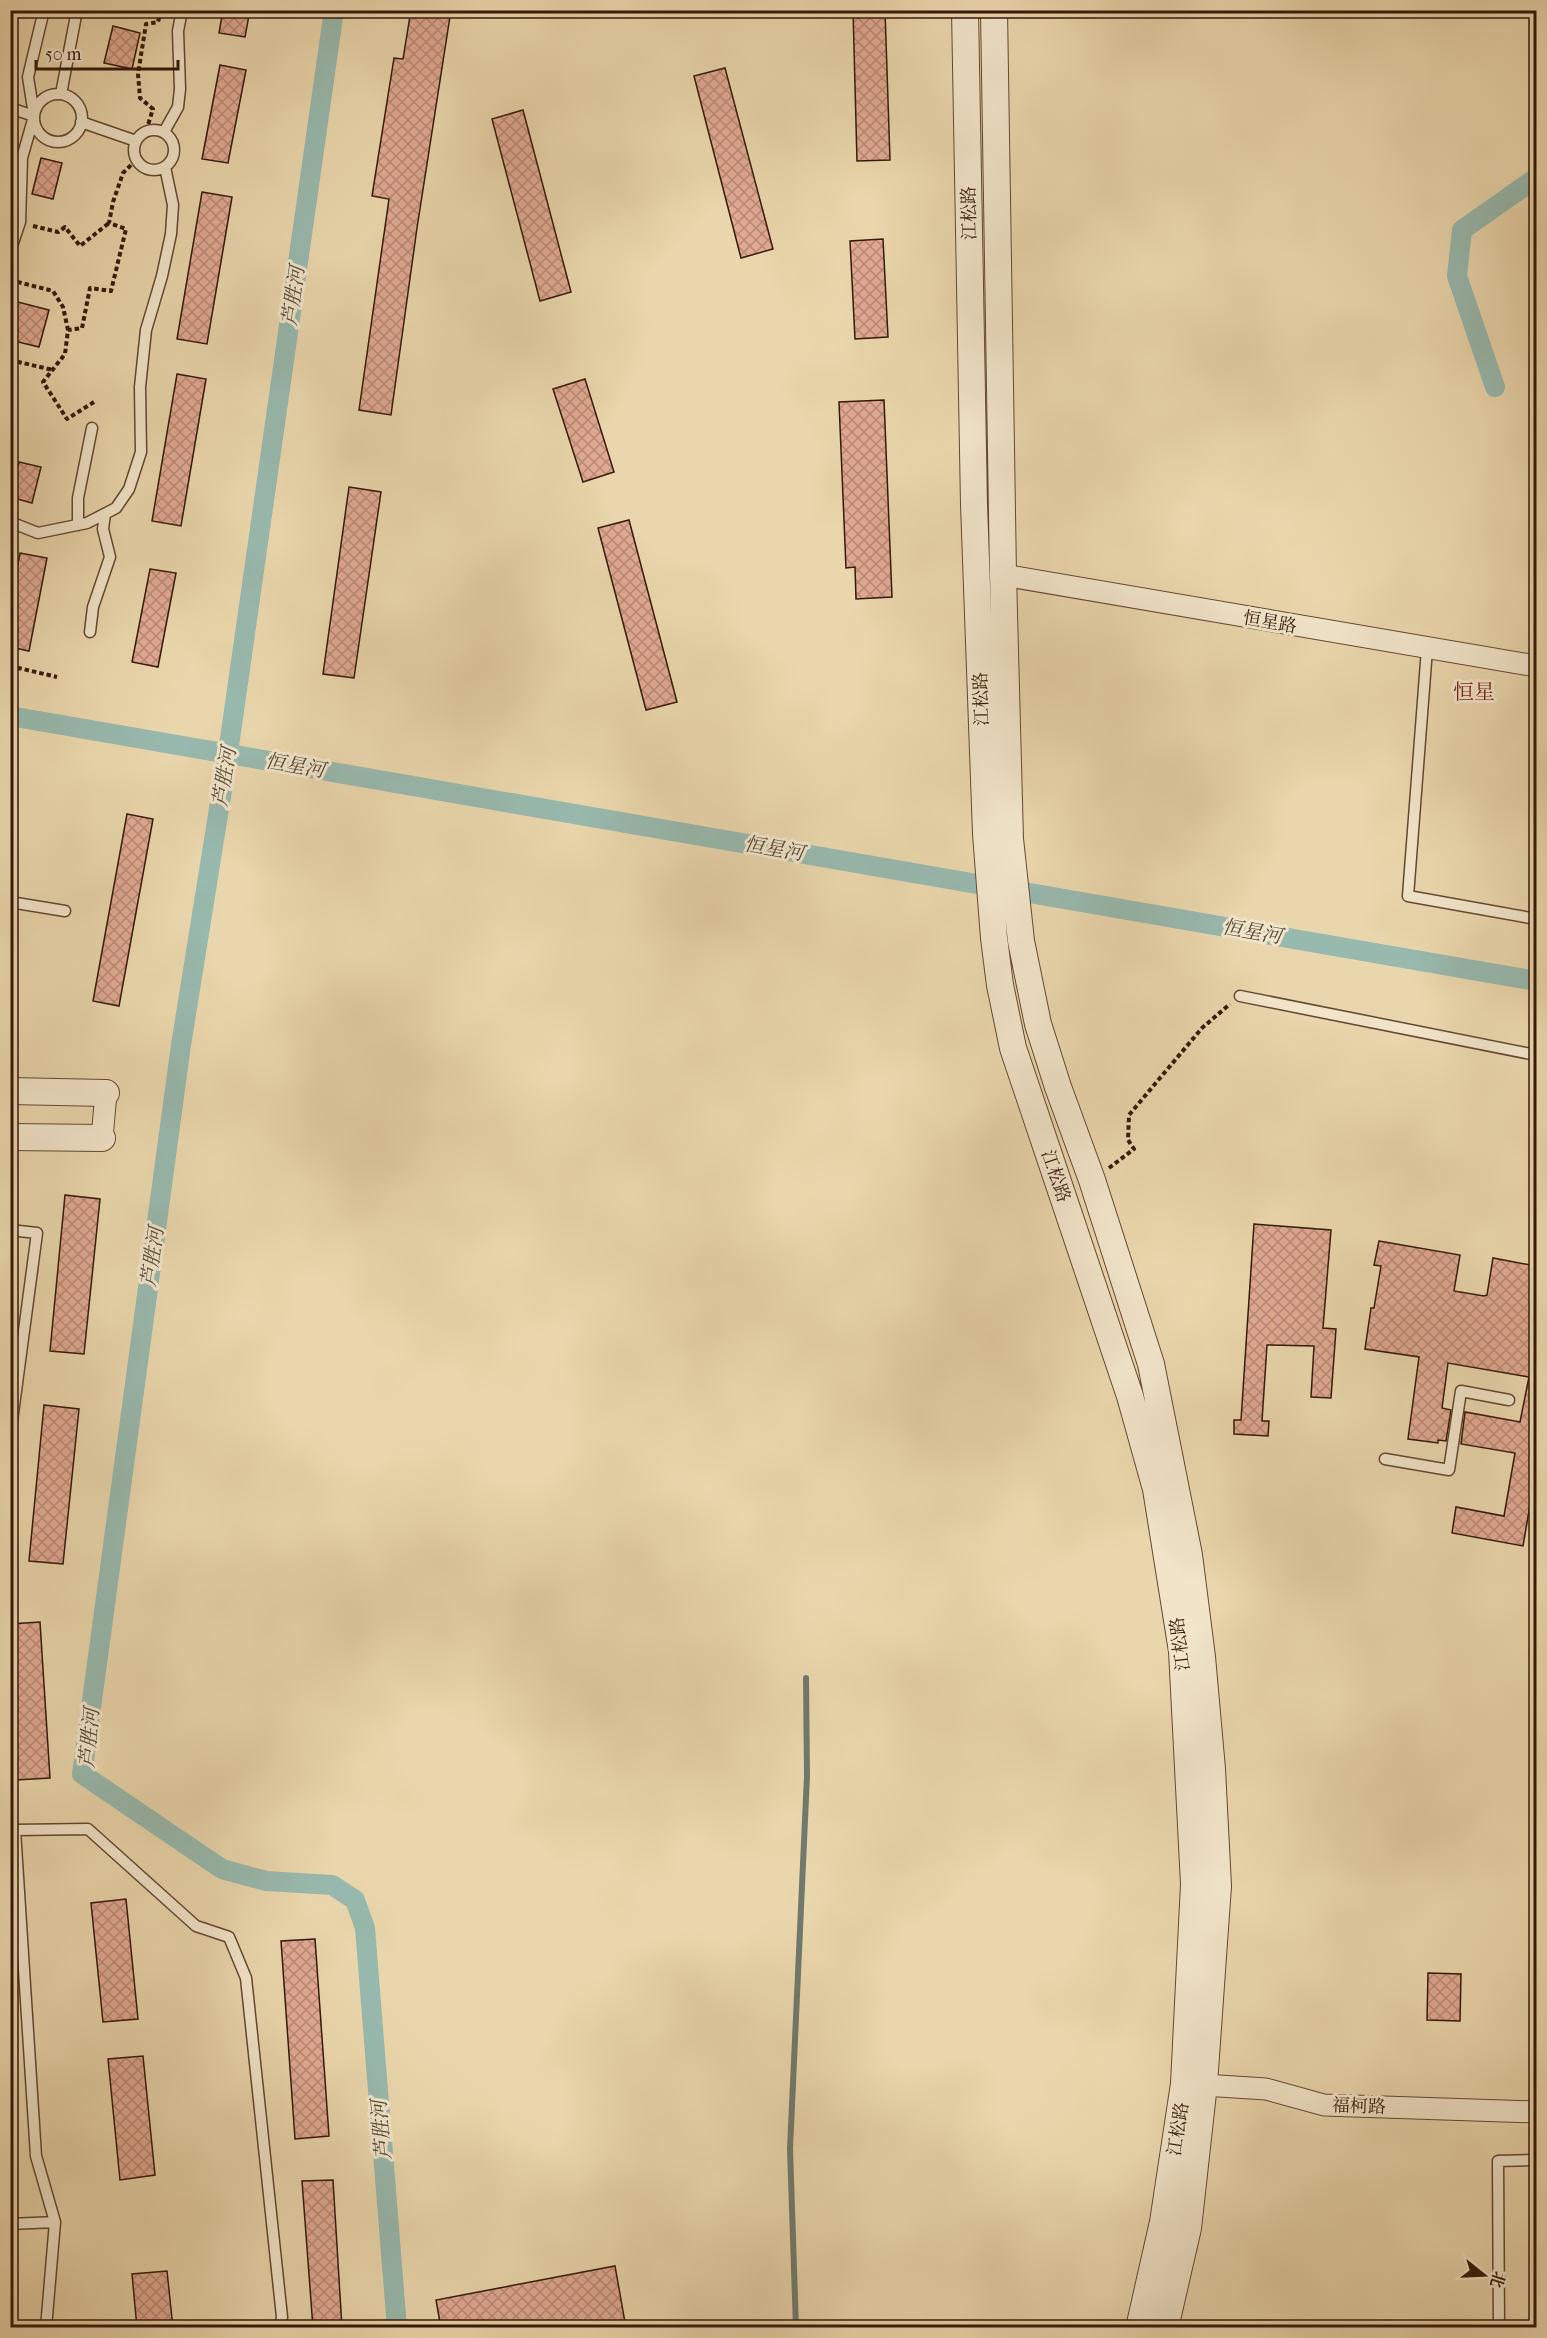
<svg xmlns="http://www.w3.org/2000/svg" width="1547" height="2338" font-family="'IM FELL French Canon','Noto Serif SC',serif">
	<defs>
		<pattern id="building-cross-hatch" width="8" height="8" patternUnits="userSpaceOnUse" patternTransform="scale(1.5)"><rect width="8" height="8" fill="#e1a992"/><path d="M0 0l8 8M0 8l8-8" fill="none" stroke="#b78975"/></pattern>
	</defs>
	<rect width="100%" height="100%" fill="#ead6ac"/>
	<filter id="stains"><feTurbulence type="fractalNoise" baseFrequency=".00333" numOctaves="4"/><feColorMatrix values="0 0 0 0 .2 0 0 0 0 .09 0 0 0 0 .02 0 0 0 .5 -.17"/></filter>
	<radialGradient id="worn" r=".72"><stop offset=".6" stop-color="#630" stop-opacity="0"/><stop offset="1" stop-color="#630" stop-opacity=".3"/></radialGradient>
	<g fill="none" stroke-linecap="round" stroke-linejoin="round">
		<!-- stream -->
		<path stroke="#70796c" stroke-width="6" d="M796,2328L790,2149L807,1776L806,1678"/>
		<!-- canal -->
		<path stroke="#98b9ae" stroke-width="20" d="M334,10L228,753L181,1045L82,1774L222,1869L266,1881L332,1885L355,1900L365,1928L397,2328
			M1495,387L1457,276L1462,230L1536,178
			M10,716L1536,981"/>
	</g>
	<!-- building -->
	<path fill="url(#building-cross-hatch)" stroke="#341808" stroke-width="1.5" d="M223,10H250L245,37L219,33Z
		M411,10H451L417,228L391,415L359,410L389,199L372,196L394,58L403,59Z
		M853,10H885L890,160L857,161Z
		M113,26L140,33L132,69L104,63Z
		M220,65L246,70L228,163L202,159Z
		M725,68L773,249L741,258L694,76Z
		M523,110L571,292L540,301L492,119Z
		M41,158L62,163L53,199L32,194Z
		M202,192L232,197L207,344L177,339Z
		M883,239L888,337L855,339L850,241Z
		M14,301L49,310L39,347L10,340V316Z
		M177,374L206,379L181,526L152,521Z
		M585,379L614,472L583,482L553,389Z
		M884,400L892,597L856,599L855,567L846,568L839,402Z
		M19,462L41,467L32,503L10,497Z
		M349,487L381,492L354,678L323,674Z
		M629,520L677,702L646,710L598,528Z
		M20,553L47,558L29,651L10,647V606Z
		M150,569L176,573L158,667L132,662Z
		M127,814L153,819L119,1006L93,1001Z
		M65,1195L100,1199L84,1354L50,1351Z
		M1254,1224L1331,1230L1323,1328L1336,1329L1331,1398L1311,1397L1314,1346L1267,1345L1262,1421H1269L1268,1436L1234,1434V1420H1241Z
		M1379,1241L1460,1255L1454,1291L1484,1296L1487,1295L1493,1258L1536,1266V1470L1523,1546L1452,1533L1456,1507L1504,1516L1515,1453L1461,1444L1465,1412L1520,1422L1529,1377L1448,1363L1442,1408L1451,1410L1446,1441L1438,1440V1443L1408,1439L1419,1357L1365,1349L1371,1308H1374L1381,1266L1374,1265Z
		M44,1405L79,1409L63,1564L29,1561Z
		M40,1622L50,1778L16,1780L10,1705V1624Z
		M126,1899L138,2019L103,2022L91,1903Z
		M315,1939L329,2136L295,2139L281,1941Z
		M1428,1973L1461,1974L1460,2021L1427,2020Z
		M143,2056L155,2175L120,2180L108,2059Z
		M333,2180L342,2328H313L302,2181Z
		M615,2266L626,2328H441L436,2300Z
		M167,2271L173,2328H137L132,2274Z"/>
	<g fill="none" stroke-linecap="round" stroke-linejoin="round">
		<!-- service casing -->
		<g stroke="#624831" stroke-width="13">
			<path id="service" d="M61,94L77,10
				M34 118a24 24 0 1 1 48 0a24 24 0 1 1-48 0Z
				M10,108L34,116L22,158L20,222L10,252
				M34,115L28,77L44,10
				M81,122L136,141
				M134 150a20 20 0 1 1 40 0a20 20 0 1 1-40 0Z
				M164,132L178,107L180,89L178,31L182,10
				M10,522L38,533L87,523L116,508L129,489L141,452L140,387L146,330L162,276L171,234L173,205L165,167
				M78,525V498L92,428
				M90,632L93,607L110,557L103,529L105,514
				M1427,649L1408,896L1536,919
				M10,902L65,911
				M1240,996L1536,1055
				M10,1230L37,1233L10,1436
				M1385,1459L1449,1470L1461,1391L1509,1400
				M10,2224L55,2222
				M46,2328L55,2222L36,2156L15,1830L88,1829L196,1926L229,1937L246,1978L282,2317L280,2328
				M1499,2328L1498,2161L1536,2160"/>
		</g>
		<!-- minor casing -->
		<g stroke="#624831" stroke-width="23">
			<path id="minor" d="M1003,575L1536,666
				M102,1138L106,1093
				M1188,2084L1266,2089L1324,2105L1536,2112"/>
		</g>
		<!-- tertiary casing -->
		<g stroke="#624831" stroke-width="28">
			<path id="tertiary" d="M965,10L974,505L986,834L994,938L1000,985L1013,1048L1130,1396L1156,1489L1182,1651L1194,1884L1184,2084L1163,2222L1139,2328
				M994,10L1003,575L1010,839L1021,941L1038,1024L1058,1087L1092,1180L1151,1364L1189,1555L1202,1657L1212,1769L1218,1886L1204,2084L1188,2228L1165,2328
				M10,1091L106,1093
				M10,1137L102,1138"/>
		</g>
		<!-- path -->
		<path stroke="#341808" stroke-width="4" stroke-dasharray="4.5 3" stroke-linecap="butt" d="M146,131L153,109L140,98L138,74L146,24L158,22L161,10
			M33,226L58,232L65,227L80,246L109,223
			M10,280L53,291L63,307L68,330
			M10,360L53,370
			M94,402L67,419L43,382L65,354L68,330L82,328L90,288L111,291L126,229L109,223L113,202L123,173L137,159
			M10,666L57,677
			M1109,1168L1134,1149L1128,1140L1129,1115L1202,1028L1230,1004"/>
		<!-- service -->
		<use href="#service" stroke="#f1e4c9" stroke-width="10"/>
		<!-- minor -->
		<use href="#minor" stroke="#f1e4c9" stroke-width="21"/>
		<!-- tertiary -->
		<use href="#tertiary" stroke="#f1e4c9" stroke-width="26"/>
	</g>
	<g text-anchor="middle" stroke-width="6" stroke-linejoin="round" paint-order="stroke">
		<!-- street labels -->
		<g font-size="18" fill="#341808" stroke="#f1e4c9">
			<text transform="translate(969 213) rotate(-91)" y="6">江松路</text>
			<text transform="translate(1270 622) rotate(10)" y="6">恒星路</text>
			<text transform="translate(981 699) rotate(-92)" y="6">江松路</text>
			<text transform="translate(1056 1176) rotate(71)" y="6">江松路</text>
			<text transform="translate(1180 1644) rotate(-97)" y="6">江松路</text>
			<text transform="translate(1359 2106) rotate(2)" y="6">福柯路</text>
			<text transform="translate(1178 2129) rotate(-81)" y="6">江松路</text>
		</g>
		<!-- water labels -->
		<g font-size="20" font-style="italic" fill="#52483a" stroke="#f1e4c9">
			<text transform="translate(293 296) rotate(-82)" y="7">芦胜河</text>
			<text transform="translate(295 765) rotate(10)" y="7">恒星河</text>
			<text transform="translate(224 777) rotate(-81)" y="7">芦胜河</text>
			<text transform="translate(774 848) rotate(10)" y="7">恒星河</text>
			<text transform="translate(1252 931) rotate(10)" y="7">恒星河</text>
			<text transform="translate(152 1257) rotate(-82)" y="7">芦胜河</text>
			<text transform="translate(89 1738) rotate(-85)" y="7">芦胜河</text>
			<text transform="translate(381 2130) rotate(-95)" y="7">芦胜河</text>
		</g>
		<!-- quarter labels -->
		<g font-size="21" fill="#7a1f14" stroke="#f1e4c9">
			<text x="1474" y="699">恒星</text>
		</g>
	</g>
	<!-- margin -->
	<rect width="1547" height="2338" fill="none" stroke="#ead6ac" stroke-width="36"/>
	<rect x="12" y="12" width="1523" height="2314" fill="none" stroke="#341808" stroke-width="3"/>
	<rect x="18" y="18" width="1511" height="2302" fill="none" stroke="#341808" stroke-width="1.5"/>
	<!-- north arrow -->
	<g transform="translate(1484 2275) rotate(108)" stroke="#f1e4c9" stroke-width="4.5" paint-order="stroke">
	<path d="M0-4.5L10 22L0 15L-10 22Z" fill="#341808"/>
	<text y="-9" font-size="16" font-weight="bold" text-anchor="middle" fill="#341808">北</text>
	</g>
	<!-- scale -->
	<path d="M36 60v9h142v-9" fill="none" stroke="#341808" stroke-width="3"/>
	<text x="45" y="60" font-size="18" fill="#341808" stroke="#f1e4c9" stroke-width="4.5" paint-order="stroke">50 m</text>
	<rect width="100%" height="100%" filter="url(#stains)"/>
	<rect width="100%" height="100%" fill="url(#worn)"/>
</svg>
